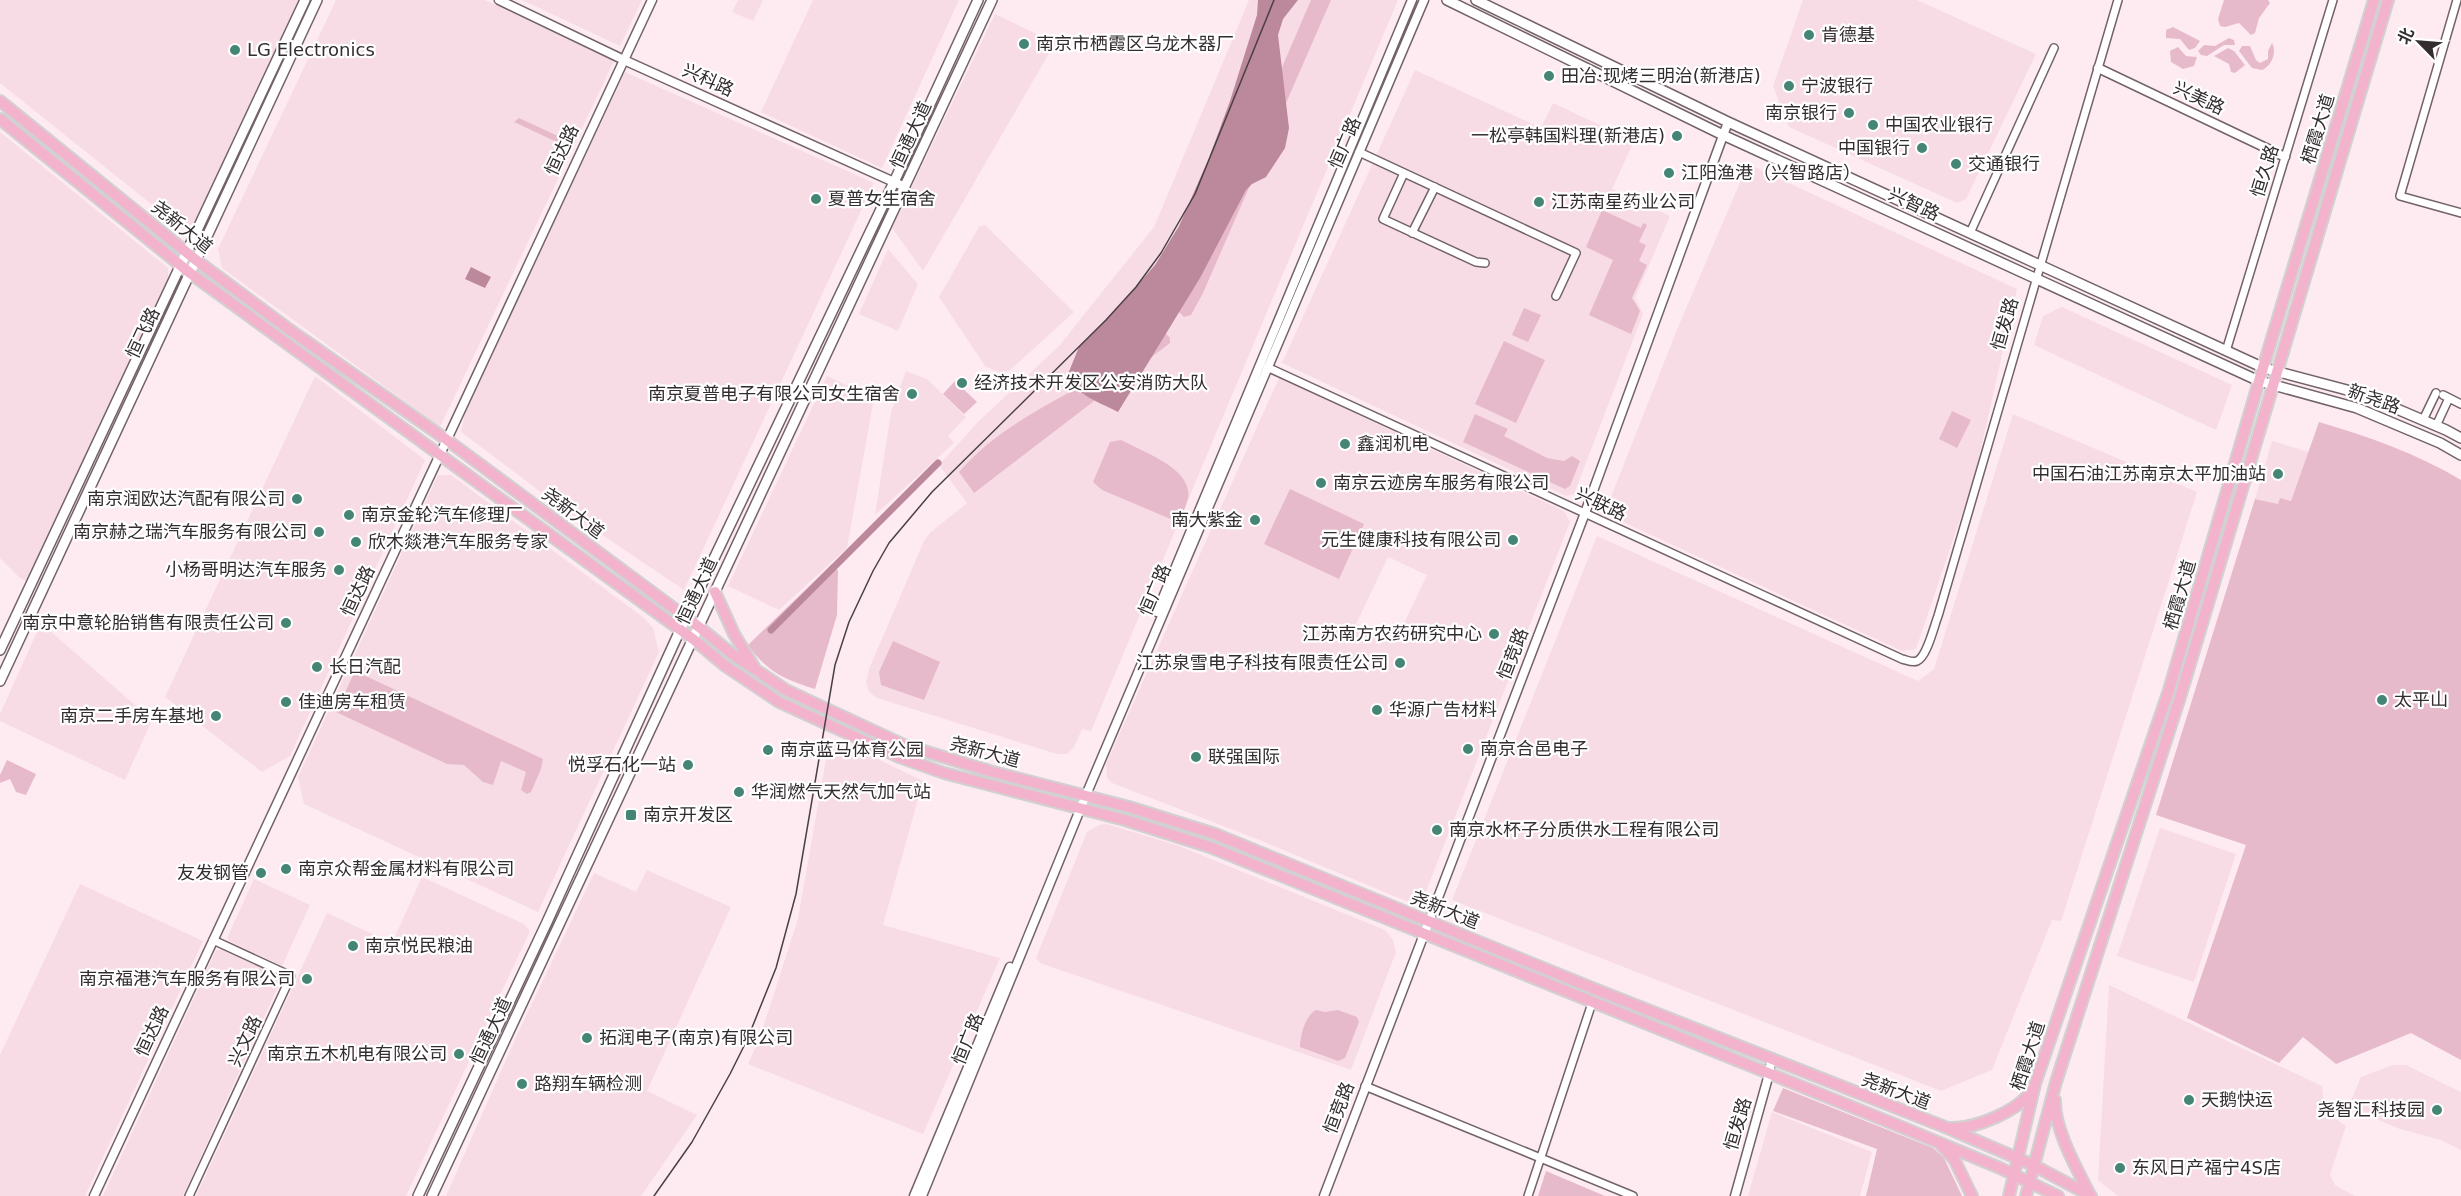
<svg xmlns="http://www.w3.org/2000/svg" width="2461" height="1196" font-family="'DejaVu Sans','Noto Sans SC',sans-serif">
	<rect width="100%" height="100%" fill="#feebf1"/>
	<!-- built -->
	<path fill="#f7dce5" fill-rule="evenodd" d="M0,0H298L193,225L181,228L0,83Z
		M336,0H485L614,61L440,427L222,268L218,249Z
		M522,0H642L620,46Z
		M738,0H763L753,21L732,12Z
		M813,0H959L882,168L761,112Z
		M1249,0H1398L1091,731L1082,729L1074,747L1067,754H1057L877,698L869,692L866,683L869,669L924,541L931,532L967,503L939,465L978,422L1059,346L1154,227Z
		M1803,0H1917L2036,54L1966,199L1957,203L1789,127L1773,86Z
		M995,14L1055,43L923,271L892,228Z
		M1415,70L1541,128L1553,103L1634,141L1612,189L1670,216L1635,298L1643,314L1574,494L1566,496L1282,363Z
		M625,72L874,183L684,590L562,508L461,432L465,413Z
		M0,132L168,268V281L31,577L27,581L20,578L0,558Z
		M1748,164L2017,289L1975,475L1916,649L1902,651L1608,515L1609,502L1676,332Z
		M985,225L1074,312L1009,371L998,372L985,366L939,297L979,227Z
		M888,249L918,284L898,331L859,314Z
		M2062,307L2232,385L2216,430L2034,345L2043,316Z
		M906,371L927,379L966,417L948,436L954,443L875,515L891,412Z
		M315,376L425,460L290,756L262,772L165,697Z
		M827,376L874,398L847,548L779,610L728,586Z
		M1279,378L1564,511L1570,522L1425,894L1417,899L1406,901L1257,839L1112,783L1107,778L1106,764ZM1388,557L1427,575L1395,642L1356,624Z
		M2013,414L2197,492L2061,921L2052,920L1992,1070L1941,1091L1452,900L1597,536L1918,681L1934,669Z
		M2272,441L2309,452L2291,502L2278,504L2255,499Z
		M438,475H451L644,618L653,628L659,652L538,912L304,804L298,777Z
		M41,623L152,720L125,780L0,721V714Z
		M829,742L853,747L923,781L883,925L1000,958L923,1134L748,1064L759,1040L798,919Z
		M1107,824L1179,846L1385,930L1393,940L1396,952L1351,1070L1040,963L1036,958L1087,832L1099,825Z
		M2160,828L2236,854L2194,982L2117,956Z
		M647,870L731,907L647,1091L697,1115L641,1196H446L518,1033L594,873L636,892Z
		M422,877L524,924L530,931L406,1196H196L327,913L392,943Z
		M254,879L310,905L282,966L231,942L227,938Z
		M80,884L203,941L85,1196H0V1055Z
		M223,949L277,975L280,982L183,1196H103L216,950Z
		M2109,985L2322,1086L2325,1112L2346,1126L2330,1175L2335,1185L2355,1196H2118L2098,1180Z
		M2393,1065H2406L2461,1092V1150L2441,1140L2400,1129L2348,1107L2361,1077Z
		M1772,1112L1872,1152L1860,1196H1748Z"/>
	<!-- green -->
	<path fill="#e6baca" d="M1311,0H1331L1203,293L1191,315L1184,317L1176,309L1197,265Z
		M2224,0H2268L2270,3L2259,18L2255,33L2251,35L2239,23L2225,27L2220,26L2218,19Z
		M2173,27L2200,41L2195,48L2189,50L2180,39L2166,38V30Z
		M2229,38L2234,40L2235,45H2224L2207,56L2201,55L2198,51L2204,45L2215,46Z
		M2272,43C2277,52 2272,66 2262,70L2252,68L2239,51L2242,46H2250L2256,60L2260,63L2268,59V51Z
		M2178,47L2186,56L2197,57L2194,66L2183,69L2171,62L2170,51Z
		M2228,48L2234,51L2245,65L2235,73L2231,72L2229,64L2214,56Z
		M519,118L560,137L562,133L565,135L561,144L514,122Z
		M1602,210L1641,228L1643,223L1647,225L1639,242L1646,245L1639,261L1647,265L1632,298L1640,311L1631,334L1589,315L1613,260L1586,247Z
		M1524,308L1541,315L1528,342L1512,335Z
		M1158,325L1170,338V343L974,493L959,472C1006,418 1065,400 1122,360C1135,351 1147,336 1158,325Z
		M1504,341L1545,360L1516,423L1475,404Z
		M955,381L977,402L964,414L943,394Z
		M1952,411L1971,420L1957,448L1939,439Z
		M1475,414L1508,429L1504,436L1547,458L1564,461L1572,456L1580,461L1570,486L1565,489L1463,442Z
		M2319,422C2369,437 2416,453 2461,480V1060L2411,1033L2336,1064L2303,1037L2279,1063L2187,1018L2246,845L2156,815L2255,499L2278,504L2280,498L2291,501Z
		M1121,440C1143,452 1198,470 1187,502C1184,511 1182,517 1173,520L1102,490L1093,482L1110,442Z
		M1290,489L1364,524L1339,579L1264,544Z
		M832,564L838,571L837,615L815,689C785,680 766,671 748,645Z
		M893,641L940,662L924,700L881,685L879,672Z
		M355,671L543,759L541,769L531,792L527,794L521,790L526,772L501,761L493,785L483,782L464,765L447,764L336,712Z
		M7,760L36,774L26,795L16,792L10,779L0,783V775Z
		M1316,1010L1325,1012L1338,1010L1357,1017L1359,1022L1345,1058L1338,1061L1300,1047C1300,1036 1305,1016 1316,1010Z
		M1783,1088L1933,1148L1944,1158L1962,1196H1866L1877,1149L1773,1111Z
		M1546,1171L1605,1196H1538Z"/>
	<!-- water -->
	<path fill="#bc889b" d="M1258,0H1298L1283,19L1278,35L1289,128L1285,148L1266,177L1252,184L1246,190L1200,278L1118,412C1101,403 1073,394 1068,374L1079,347L1122,303L1155,265L1179,226L1209,158L1230,101L1257,15Z
		M471,267L491,277L485,288L465,279Z"/>
	<g fill="none" stroke-linecap="round" stroke-linejoin="round">
		<!-- canal -->
		<path stroke="#bc889b" stroke-width="7" d="M771,630L938,463"/>
		<!-- minor casing -->
		<g stroke="#726368" stroke-width="10">
			<path id="minor" d="M2457,0L2400,196L2461,213
				M1359,152L1576,253L1556,296
				M1404,173L1383,219L1476,262L1485,263
				M1412,233L1435,187
				M1970,233L2054,48
				M2226,351L2333,0
				M1267,367L1902,659C1907,660 1912,663 1917,661C1927,657 1934,626 1938,616L2118,0
				M2443,395L2461,404
				M2423,420L2436,393
				M2436,426L2449,398
				M1365,1086L1633,1196
				M189,1196L291,976L213,940
				M1528,1196L1592,1003"/>
		</g>
		<!-- tertiary casing -->
		<g stroke="#726368" stroke-width="11">
			<path id="tertiary" d="M499,0L624,60L905,187
				M2098,68L2285,157
				M1157,612L1412,0
				M94,1196L652,0
				M914,1196L1010,967
				M922,1196L1086,795L1424,0
				M1324,1196L1585,513L1728,122
				M1735,1196L1769,1074L1771,1060"/>
		</g>
		<!-- secondary casing -->
		<g stroke="#726368" stroke-width="12">
			<path id="secondary" d="M1447,0L1723,135L2259,381L2357,408L2440,443L2461,455
				M1476,0L1728,122L2264,368L2362,394L2446,430L2461,438
				M0,650L305,0
				M0,681L317,0
				M418,1196L547,922L686,617L894,182L978,0
				M432,1196L992,0"/>
		</g>
		<!-- primary casing -->
		<g stroke="#d2d1d1" stroke-width="14">
			<path id="primary" d="M0,101L196,260L290,330L447,440L699,627L732,654L786,690L904,745L993,772L1129,807L1215,834L1597,990L1945,1127L2033,1165L2091,1196
				M0,119L190,273L693,639L724,665L779,702L899,757L944,773L1125,820L1210,847L1899,1126L2000,1168L2058,1196
				M715,592L734,634L754,667
				M2055,1100C2054,1129 2077,1169 2090,1195
				M1951,1128C1975,1129 2019,1111 2032,1090
				M1941,1145L1954,1159L1972,1196
				M2009,1196L2035,1084L2169,690L2259,381L2374,0
				M2026,1196L2056,1082L2181,694L2388,0"/>
		</g>
		<!-- minor -->
		<use href="#minor" stroke="#fff" stroke-width="7"/>
		<!-- tertiary -->
		<use href="#tertiary" stroke="#fff" stroke-width="8"/>
		<!-- secondary -->
		<use href="#secondary" stroke="#fff" stroke-width="9"/>
		<!-- primary -->
		<use href="#primary" stroke="#f4b3cd" stroke-width="10"/>
		<!-- rail -->
		<path stroke="#484043" stroke-width="1.5" d="M654,1196L692,1142L730,1074L747,1040L776,968L796,894L835,665L849,622L873,571L889,543L932,492L1106,320L1136,287L1161,253L1195,194L1274,0"/>
	</g>
	<!-- markers -->
	<g fill="#448575" stroke="#fff" stroke-width="2">
		<circle cx="1809" cy="35" r="6"/>
		<circle cx="1024" cy="44" r="6"/>
		<circle cx="235" cy="50" r="6"/>
		<circle cx="1549" cy="76" r="6"/>
		<circle cx="1789" cy="86" r="6"/>
		<circle cx="1849" cy="113" r="6"/>
		<circle cx="1873" cy="125" r="6"/>
		<circle cx="1677" cy="136" r="6"/>
		<circle cx="1922" cy="148" r="6"/>
		<circle cx="1956" cy="164" r="6"/>
		<circle cx="1669" cy="173" r="6"/>
		<circle cx="816" cy="199" r="6"/>
		<circle cx="1539" cy="202" r="6"/>
		<circle cx="962" cy="383" r="6"/>
		<circle cx="912" cy="394" r="6"/>
		<circle cx="1345" cy="444" r="6"/>
		<circle cx="2278" cy="474" r="6"/>
		<circle cx="1321" cy="483" r="6"/>
		<circle cx="297" cy="499" r="6"/>
		<circle cx="349" cy="515" r="6"/>
		<circle cx="1255" cy="520" r="6"/>
		<circle cx="319" cy="532" r="6"/>
		<circle cx="1513" cy="540" r="6"/>
		<circle cx="356" cy="542" r="6"/>
		<circle cx="339" cy="570" r="6"/>
		<circle cx="286" cy="623" r="6"/>
		<circle cx="1494" cy="634" r="6"/>
		<circle cx="1400" cy="663" r="6"/>
		<circle cx="317" cy="667" r="6"/>
		<circle cx="2382" cy="700" r="6"/>
		<circle cx="286" cy="702" r="6"/>
		<circle cx="1377" cy="710" r="6"/>
		<circle cx="216" cy="716" r="6"/>
		<circle cx="1468" cy="749" r="6"/>
		<circle cx="768" cy="750" r="6"/>
		<circle cx="1196" cy="757" r="6"/>
		<circle cx="688" cy="765" r="6"/>
		<circle cx="739" cy="792" r="6"/>
		<rect x="625" y="809" width="12" height="12" rx="3"/>
		<circle cx="1437" cy="830" r="6"/>
		<circle cx="286" cy="869" r="6"/>
		<circle cx="261" cy="873" r="6"/>
		<circle cx="353" cy="946" r="6"/>
		<circle cx="307" cy="979" r="6"/>
		<circle cx="587" cy="1038" r="6"/>
		<circle cx="459" cy="1054" r="6"/>
		<circle cx="522" cy="1084" r="6"/>
		<circle cx="2189" cy="1100" r="6"/>
		<circle cx="2437" cy="1110" r="6"/>
		<circle cx="2120" cy="1168" r="6"/>
	</g>
	<g text-anchor="middle" stroke-width="4.5" stroke-linejoin="round" paint-order="stroke">
		<!-- poi labels -->
		<g font-size="18" fill="#332d2f" stroke="#fff" text-anchor="start">
			<text x="1821" y="41">肯德基</text>
			<text x="1036" y="50">南京市栖霞区乌龙木器厂</text>
			<text x="247" y="56">LG Electronics</text>
			<text x="1561" y="82">田冶·现烤三明治(新港店)</text>
			<text x="1801" y="92">宁波银行</text>
			<text x="1837" y="119" text-anchor="end">南京银行</text>
			<text x="1885" y="131">中国农业银行</text>
			<text x="1665" y="142" text-anchor="end">一松亭韩国料理(新港店)</text>
			<text x="1910" y="154" text-anchor="end">中国银行</text>
			<text x="1968" y="170">交通银行</text>
			<text x="1681" y="179">江阳渔港（兴智路店）</text>
			<text x="828" y="205">夏普女生宿舍</text>
			<text x="1551" y="208">江苏南星药业公司</text>
			<text x="974" y="389">经济技术开发区公安消防大队</text>
			<text x="900" y="400" text-anchor="end">南京夏普电子有限公司女生宿舍</text>
			<text x="1357" y="450">鑫润机电</text>
			<text x="2266" y="480" text-anchor="end">中国石油江苏南京太平加油站</text>
			<text x="1333" y="489">南京云迹房车服务有限公司</text>
			<text x="285" y="505" text-anchor="end">南京润欧达汽配有限公司</text>
			<text x="361" y="521">南京金轮汽车修理厂</text>
			<text x="1243" y="526" text-anchor="end">南大紫金</text>
			<text x="307" y="538" text-anchor="end">南京赫之瑞汽车服务有限公司</text>
			<text x="1501" y="546" text-anchor="end">元生健康科技有限公司</text>
			<text x="368" y="548">欣木燚港汽车服务专家</text>
			<text x="327" y="576" text-anchor="end">小杨哥明达汽车服务</text>
			<text x="274" y="629" text-anchor="end">南京中意轮胎销售有限责任公司</text>
			<text x="1482" y="640" text-anchor="end">江苏南方农药研究中心</text>
			<text x="1388" y="669" text-anchor="end">江苏泉雪电子科技有限责任公司</text>
			<text x="329" y="673">长日汽配</text>
			<text x="2394" y="706">太平山</text>
			<text x="298" y="708">佳迪房车租赁</text>
			<text x="1389" y="716">华源广告材料</text>
			<text x="204" y="722" text-anchor="end">南京二手房车基地</text>
			<text x="1480" y="755">南京合邑电子</text>
			<text x="780" y="756">南京蓝马体育公园</text>
			<text x="1208" y="763">联强国际</text>
			<text x="676" y="771" text-anchor="end">悦孚石化一站</text>
			<text x="751" y="798">华润燃气天然气加气站</text>
			<text x="643" y="821">南京开发区</text>
			<text x="1449" y="836">南京水杯子分质供水工程有限公司</text>
			<text x="298" y="875">南京众帮金属材料有限公司</text>
			<text x="249" y="879" text-anchor="end">友发钢管</text>
			<text x="365" y="952">南京悦民粮油</text>
			<text x="295" y="985" text-anchor="end">南京福港汽车服务有限公司</text>
			<text x="599" y="1044">拓润电子(南京)有限公司</text>
			<text x="447" y="1060" text-anchor="end">南京五木机电有限公司</text>
			<text x="534" y="1090">路翔车辆检测</text>
			<text x="2201" y="1106">天鹅快运</text>
			<text x="2425" y="1116" text-anchor="end">尧智汇科技园</text>
			<text x="2132" y="1174">东风日产福宁4S店</text>
		</g>
		<!-- street labels -->
		<g font-size="18" fill="#332d2f" stroke="#fff">
			<text transform="translate(708 80) rotate(24)" y="6">兴科路</text>
			<text transform="translate(2199 98) rotate(25)" y="6">兴美路</text>
			<text transform="translate(2318 129) rotate(-73)" y="6">栖霞大道</text>
			<text transform="translate(911 135) rotate(-65)" y="6">恒通大道</text>
			<text transform="translate(1345 143) rotate(-67)" y="6">恒广路</text>
			<text transform="translate(562 150) rotate(-65)" y="6">恒达路</text>
			<text transform="translate(2265 171) rotate(-73)" y="6">恒久路</text>
			<text transform="translate(1914 204) rotate(25)" y="6">兴智路</text>
			<text transform="translate(182 227) rotate(39)" y="6">尧新大道</text>
			<text transform="translate(2005 324) rotate(-74)" y="6">恒发路</text>
			<text transform="translate(143 333) rotate(-65)" y="6">恒飞路</text>
			<text transform="translate(2374 399) rotate(20)" y="6">新尧路</text>
			<text transform="translate(1601 504) rotate(25)" y="6">兴联路</text>
			<text transform="translate(573 513) rotate(37)" y="6">尧新大道</text>
			<text transform="translate(1155 590) rotate(-67)" y="6">恒广路</text>
			<text transform="translate(358 591) rotate(-65)" y="6">恒达路</text>
			<text transform="translate(697 591) rotate(-65)" y="6">恒通大道</text>
			<text transform="translate(2180 595) rotate(-74)" y="6">栖霞大道</text>
			<text transform="translate(1513 654) rotate(-69)" y="6">恒竞路</text>
			<text transform="translate(985 752) rotate(15)" y="6">尧新大道</text>
			<text transform="translate(1445 910) rotate(22)" y="6">尧新大道</text>
			<text transform="translate(152 1031) rotate(-65)" y="6">恒达路</text>
			<text transform="translate(491 1031) rotate(-65)" y="6">恒通大道</text>
			<text transform="translate(968 1039) rotate(-68)" y="6">恒广路</text>
			<text transform="translate(245 1041) rotate(-65)" y="6">兴文路</text>
			<text transform="translate(2028 1056) rotate(-72)" y="6">栖霞大道</text>
			<text transform="translate(1896 1091) rotate(21)" y="6">尧新大道</text>
			<text transform="translate(1339 1108) rotate(-69)" y="6">恒竞路</text>
			<text transform="translate(1738 1124) rotate(-74)" y="6">恒发路</text>
		</g>
	</g>
	<!-- north arrow -->
	<g transform="translate(2419 42) rotate(295)" stroke="#ffffff" stroke-width="4.5" paint-order="stroke">
	<path d="M0-4.5L10 22L0 15L-10 22Z" fill="#332d2f"/>
	<text y="-9" font-size="16" font-weight="bold" text-anchor="middle" fill="#332d2f">北</text>
	</g>
</svg>
